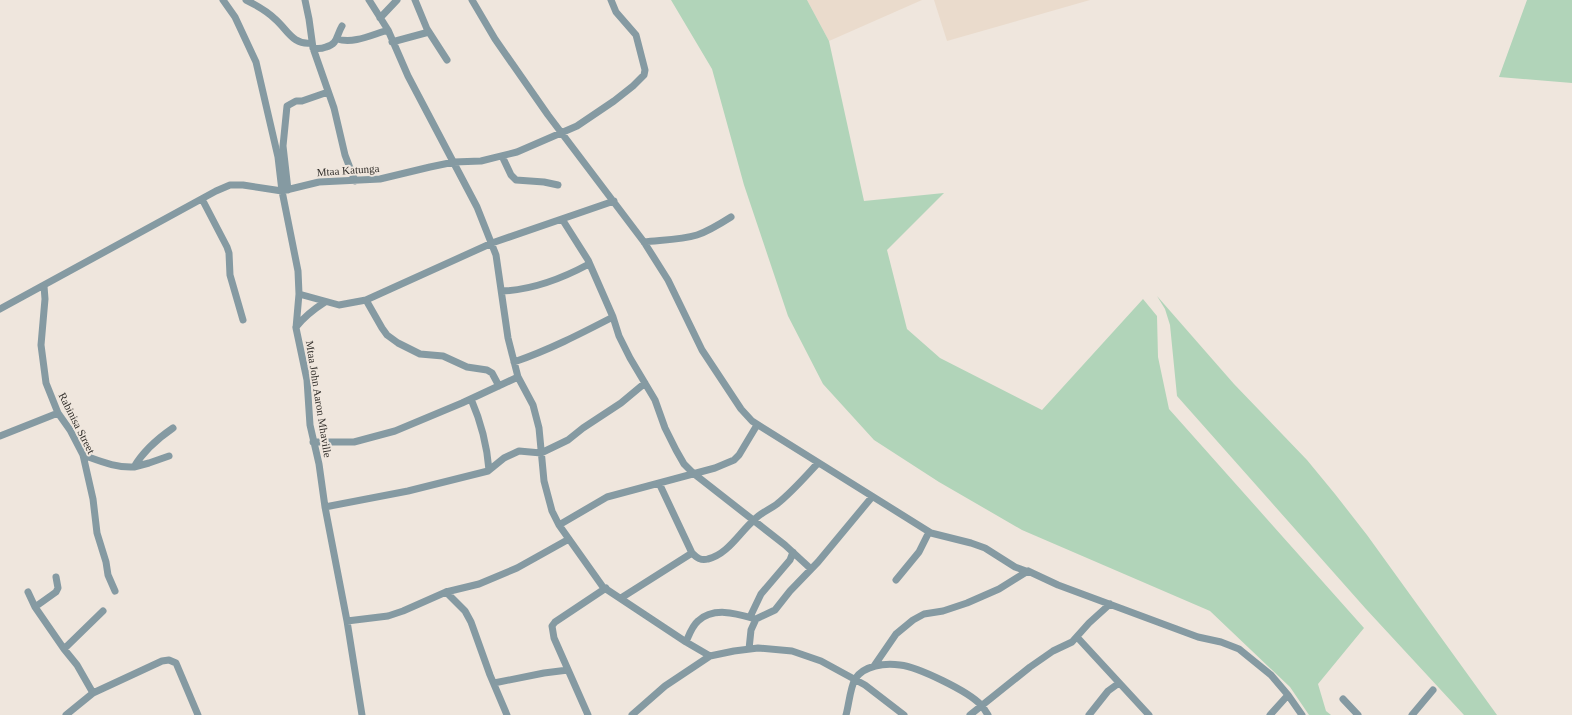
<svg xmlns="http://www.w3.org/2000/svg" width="1572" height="715" font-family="Georgia,serif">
	<rect width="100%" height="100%" fill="#efe6dd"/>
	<!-- built -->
	<path fill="#eadbcc" d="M807,0H922L829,41Z
		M934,0H1090L947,41Z"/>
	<!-- green -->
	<path fill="#b1d4b9" d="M671,0H807L829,41L864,201L944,193L887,250L907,329L940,358L1042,410L1143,299L1157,316L1158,357L1169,409L1364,628L1318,684L1326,711L1331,715H1309L1290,687L1210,611L1022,530L939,482L874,440L823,384L788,316L744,185L712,69Z
		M1527,0H1572V83L1499,77Z
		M1157,296L1234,384L1307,460L1335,494L1367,535L1497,715H1464L1366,609L1177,396L1170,325L1165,309Z"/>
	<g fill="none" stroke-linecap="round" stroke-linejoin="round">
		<!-- street -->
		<path stroke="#859aa2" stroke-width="7" d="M223,0L235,17L256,62L278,157L282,191L298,271L299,294L296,328L307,380L310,425L319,464L325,507L347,621L362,715
			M246,0C256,5 267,11 275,19C287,29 293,46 312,43
			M305,0L309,19L313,48L334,108L345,155L355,181
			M369,0L388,30L408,76L477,207L496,255L508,338L518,377L533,405L539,428L544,481L552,511L559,525L603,587L686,642L710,656
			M415,0L427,29L447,60
			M472,0L495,39L548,115L644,242L668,280L702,350L741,409L752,421L931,533L971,543L985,548L1015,567L1026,571H1028L1058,585L1198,637L1221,642L1239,649L1271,675L1288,695L1302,715
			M380,18L397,0
			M337,39C354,44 371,35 388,30
			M392,42L429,32
			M313,48C317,49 321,49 326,47C338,44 336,36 342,26
			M502,156L511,175L516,180L544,182L558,185
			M288,190L283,146L287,106L296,101H302L328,92
			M202,199L227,247L229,253L230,275L243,320
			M562,219L588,260L613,317L619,336L630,358L655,400L665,428L676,450L684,464L693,473L785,545L811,569
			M644,242C661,240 681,240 697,235C709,231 720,224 731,217
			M44,286L45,299L41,345L46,383L58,413L70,430L83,455L93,499L97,533L106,562L108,575L115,591
			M502,291C532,290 563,278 589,264
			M299,294L339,305L366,300L492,243L614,201
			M366,300L382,328L387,335L398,343L420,354L443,356L467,367L487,370L492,373L499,386
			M0,309L216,191L230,185H243L282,191L319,182L380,179L430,167L454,162L481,161L517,152L577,126L614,101L633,86L644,75L645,70L636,35L616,12L611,0
			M296,327C304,317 314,309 325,302
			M514,362C549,350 580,334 613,317
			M471,399C481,422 487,445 489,470
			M0,436L58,413
			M313,442H354L395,431L462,403L518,377
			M83,455C100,461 116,468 134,467C144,450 157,439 173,428
			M134,467L149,463L169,456
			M659,483L692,553C697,558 701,561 708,559C728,554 739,533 754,520C760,513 769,510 777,504C792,492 805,477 818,463
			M325,507L408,491L488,471L504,458L519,451L541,453L568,440L583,428L621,403L645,383
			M559,525L607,497L715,468L734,460L739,455L757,425
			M896,580L919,552L929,532
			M28,592L35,607L64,649L77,665L93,693
			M446,592L465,611L471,622L490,675L507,715
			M621,598L692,553
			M35,607L56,592L58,588L56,577
			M750,617L761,594L790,560L793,552
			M347,621L388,616L403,611L446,592L479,584L517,568L569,539
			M1077,637L1149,715
			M686,642C689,635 692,626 698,621C714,606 738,614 756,619
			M64,649L103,611
			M749,649L751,630L756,619L775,610L790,591L818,562L872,497
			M874,666L896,634L913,620L924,614L943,611L967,603L999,589L1028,571
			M494,683L544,673L568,670
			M1343,699L1358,715
			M66,715L93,693L162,661L169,660L176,663L198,715
			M588,715L554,638L552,626L555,622L606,588
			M632,715L665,686L710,656L734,651L758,648L792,651L821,661L865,685L904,715
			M846,715C849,704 850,689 855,679C864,665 885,663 900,665C918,667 968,691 981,705C984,708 986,712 988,715
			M970,715L1030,667L1053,651L1072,642L1089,623L1110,604
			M1089,715L1108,691L1119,683
			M1270,715L1288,695
			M1412,715L1433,690"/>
	</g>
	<g text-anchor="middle" stroke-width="4" stroke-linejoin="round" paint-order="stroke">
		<!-- street labels -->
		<g font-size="11" fill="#322f2b" stroke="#efe6dd">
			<text transform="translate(348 170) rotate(-4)" y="4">Mtaa Katunga</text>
			<text transform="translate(319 399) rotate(81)" y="4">Mtaa John Aaron Mhaville</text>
			<text transform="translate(77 423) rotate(63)" y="4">Rabinisa Street</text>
		</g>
	</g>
</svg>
